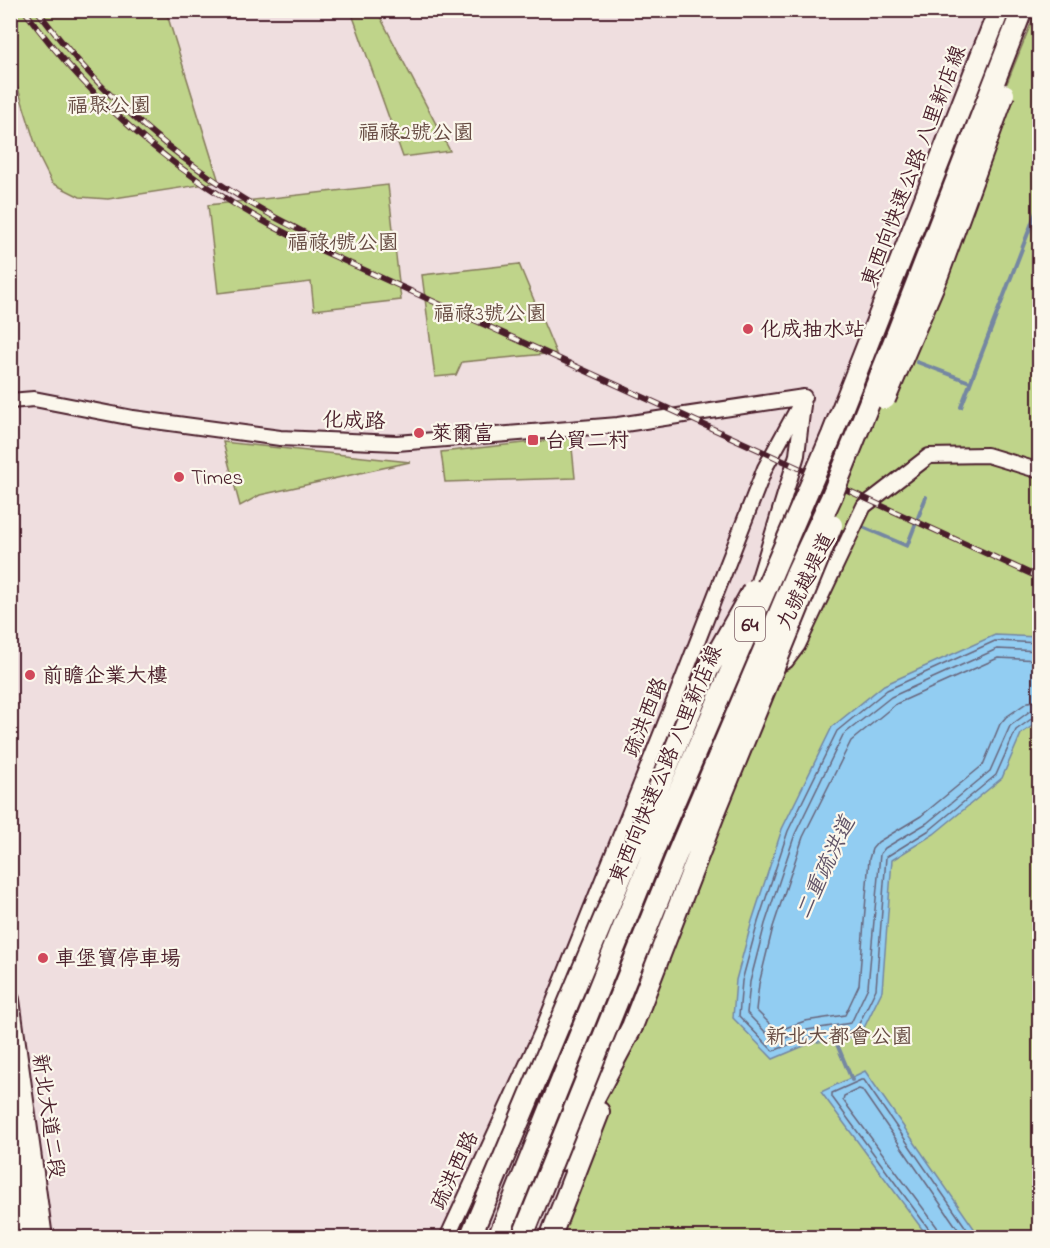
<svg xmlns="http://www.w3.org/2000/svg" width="1050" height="1248" font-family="'Indie Flower','LXGW WenKai TC',sans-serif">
	<rect width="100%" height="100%" fill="#efdedf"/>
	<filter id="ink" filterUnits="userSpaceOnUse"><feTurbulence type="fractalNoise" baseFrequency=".0167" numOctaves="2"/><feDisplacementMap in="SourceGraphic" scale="12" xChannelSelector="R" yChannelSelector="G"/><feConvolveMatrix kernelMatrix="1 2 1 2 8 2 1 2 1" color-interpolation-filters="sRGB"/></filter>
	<g filter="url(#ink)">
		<!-- green -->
		<path fill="#bfd48a" stroke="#847a5a" stroke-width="1.5" d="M10,11H166L219,182L108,199L80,197L52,183L40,159L11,66Z
			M351,11H377L450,151L403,157Z
			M1036,11H1039V1237L542,1238Z
			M388,185L401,300L314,310L311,282L218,293L208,205Z
			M519,264L556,353L462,362L456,375L435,377L422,275Z
			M571,438L575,478L445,482L441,452Z
			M223,442L410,462L260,495L240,506Z"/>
		<!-- water -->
		<path fill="#92cdf2" stroke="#7587a2" stroke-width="1.5" d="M995,635L1039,637V721L1021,734L1002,778L934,834L892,860L882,991L860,1036L811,1043L773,1059L733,1018L736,980L752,921L782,829L832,727L884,685Z
			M865,1071L980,1237H928L821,1092Z"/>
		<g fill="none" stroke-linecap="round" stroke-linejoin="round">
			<!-- shore -->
			<path stroke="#67657b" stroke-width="1.5" d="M1040,643L995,641L887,690L837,731L788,831L758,922L742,981L739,1016L773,1051L809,1037L856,1030L876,989L886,857L931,829L996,775L1016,730L1034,717H1040
				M1040,651L997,649L891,697L843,735L795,834L765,924L750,982L747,1013L775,1042L807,1030L851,1023L868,987L880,854L885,848L927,823L990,771L1010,726L1030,711L1040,709
				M1040,660L998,658L896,704L851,741L803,837L773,927L759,984L756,1010L777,1031L805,1021L845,1015L859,985L869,859L872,849L878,842L921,816L983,765L1000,724L1006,717L1028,702L1040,700
				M932,1238L931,1232L832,1097V1093L861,1080H864L973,1238
				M940,1238L937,1227L843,1100L844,1096L859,1089L862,1090L964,1238"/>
			<!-- stream -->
			<path stroke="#7587a2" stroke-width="4" d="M917,362L970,382
				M961,407L1040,202
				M865,528L907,546L926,497
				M834,1037L852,1080"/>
			<!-- tertiary casing -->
			<g stroke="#4a1f2b" stroke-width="18">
				<path id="tertiary" d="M10,401L34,399L133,418L280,438L397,443L618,425L804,397
					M753,598L797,455L803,405
					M739,642L738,646L748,660L768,667L777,666L786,661L798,645L864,506L929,456L987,455L1040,471
					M447,1238L541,1034L677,694L765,468L804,397"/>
			</g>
			<!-- primary casing -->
			<g stroke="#4a1f2b" stroke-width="22">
				<path id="primary" d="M10,1000L43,1238"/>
			</g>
			<!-- trunk casing -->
			<g stroke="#4a1f2b" stroke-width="24">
				<path id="trunk" d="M10,1075L32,1238
					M561,1160L632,1027
					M10,1175L17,1238
					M550,1238L599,1112"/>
			</g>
			<!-- tertiary -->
			<use href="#tertiary" stroke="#fbf7ec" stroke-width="14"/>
			<!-- primary -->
			<use href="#primary" stroke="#fbf7ec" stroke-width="18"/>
			<!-- trunk -->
			<use href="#trunk" stroke="#fbf7ec" stroke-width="20"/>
			<!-- rail casing -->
			<g stroke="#4a1f2b" stroke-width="6">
				<path id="rail" d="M24,10C99,112 190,186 303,242L1040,578
					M37,10C108,106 200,181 307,234"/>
			</g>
			<!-- rail -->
			<use href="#rail" stroke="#fbf7ec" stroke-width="4" stroke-dasharray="11" stroke-linecap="butt"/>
			<!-- trunk-bridge casing -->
			<g stroke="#4a1f2b" stroke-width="24" stroke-linecap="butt">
				<path id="trunk-bridge" d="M885,399L938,275L1004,94
					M632,1027L715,812L832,525
					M470,1238L708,670L753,590
					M498,1238L661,833L832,435L999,10
					M522,1238L675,859L797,571L831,498L898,331L1022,10"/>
			</g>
			<!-- trunk-bridge -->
			<use href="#trunk-bridge" stroke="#fbf7ec" stroke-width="20"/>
		</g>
	</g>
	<!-- markers -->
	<g fill="#d1495b" stroke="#fbf7ec" stroke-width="2">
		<circle cx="748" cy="329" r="6"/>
		<circle cx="419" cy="433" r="6"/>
		<rect x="527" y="434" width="12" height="12" rx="3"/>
		<circle cx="179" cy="477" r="6"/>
		<circle cx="30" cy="675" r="6"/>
		<circle cx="43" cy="958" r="6"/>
	</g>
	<g text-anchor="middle" stroke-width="4.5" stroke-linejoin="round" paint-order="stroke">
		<!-- shield labels -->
		<rect fill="#fbf7ec" stroke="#7f6065" stroke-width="1.5" x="735" y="607" width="30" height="34" rx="4.5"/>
		<g font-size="20" font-weight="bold" fill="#4a1f2b">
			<text x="750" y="631">64</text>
		</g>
		<!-- park labels -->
		<g font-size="21" fill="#674c43" stroke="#fbf7ec">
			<text x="109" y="112">福聚公園</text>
			<text x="416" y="139">福祿2號公園</text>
			<text x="343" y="249">福祿1號公園</text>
			<text x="490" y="320">福祿3號公園</text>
			<text x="839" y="1043">新北大都會公園</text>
		</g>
		<!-- street labels -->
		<g font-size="21" fill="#4a1f2b" stroke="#fbf7ec">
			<text transform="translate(913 166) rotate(-69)" y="7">東西向快速公路 八里新店線</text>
			<text transform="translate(354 420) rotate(2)" y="7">化成路</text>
			<text transform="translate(805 581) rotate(-64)" y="7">九號越堤道</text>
			<text transform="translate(645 717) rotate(-68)" y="7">疏洪西路</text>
			<text transform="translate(665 764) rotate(-67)" y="7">東西向快速公路 八里新店線</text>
			<text transform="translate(49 1116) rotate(82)" y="7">新北大道二段</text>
			<text transform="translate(454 1170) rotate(-65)" y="7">疏洪西路</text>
		</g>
		<!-- poi labels -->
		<g font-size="21" fill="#4a1f2b" stroke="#fbf7ec" text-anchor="start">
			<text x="760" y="336">化成抽水站</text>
			<text x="431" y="440">萊爾富</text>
			<text x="545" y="447">台貿二村</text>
			<text x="191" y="484">Times</text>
			<text x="42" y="682">前瞻企業大樓</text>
			<text x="55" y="965">車堡寶停車場</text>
		</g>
		<!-- water labels -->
		<g font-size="22" font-style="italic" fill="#605367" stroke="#fbf7ec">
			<text transform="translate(824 867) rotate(-65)" y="8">二重疏洪道</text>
		</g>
	</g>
	<!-- margin -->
	<rect width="1050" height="1248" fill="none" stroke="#fbf7ec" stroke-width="36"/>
	<rect x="18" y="18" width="1014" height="1212" fill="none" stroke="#4a1f2b" stroke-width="2" filter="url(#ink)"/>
</svg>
